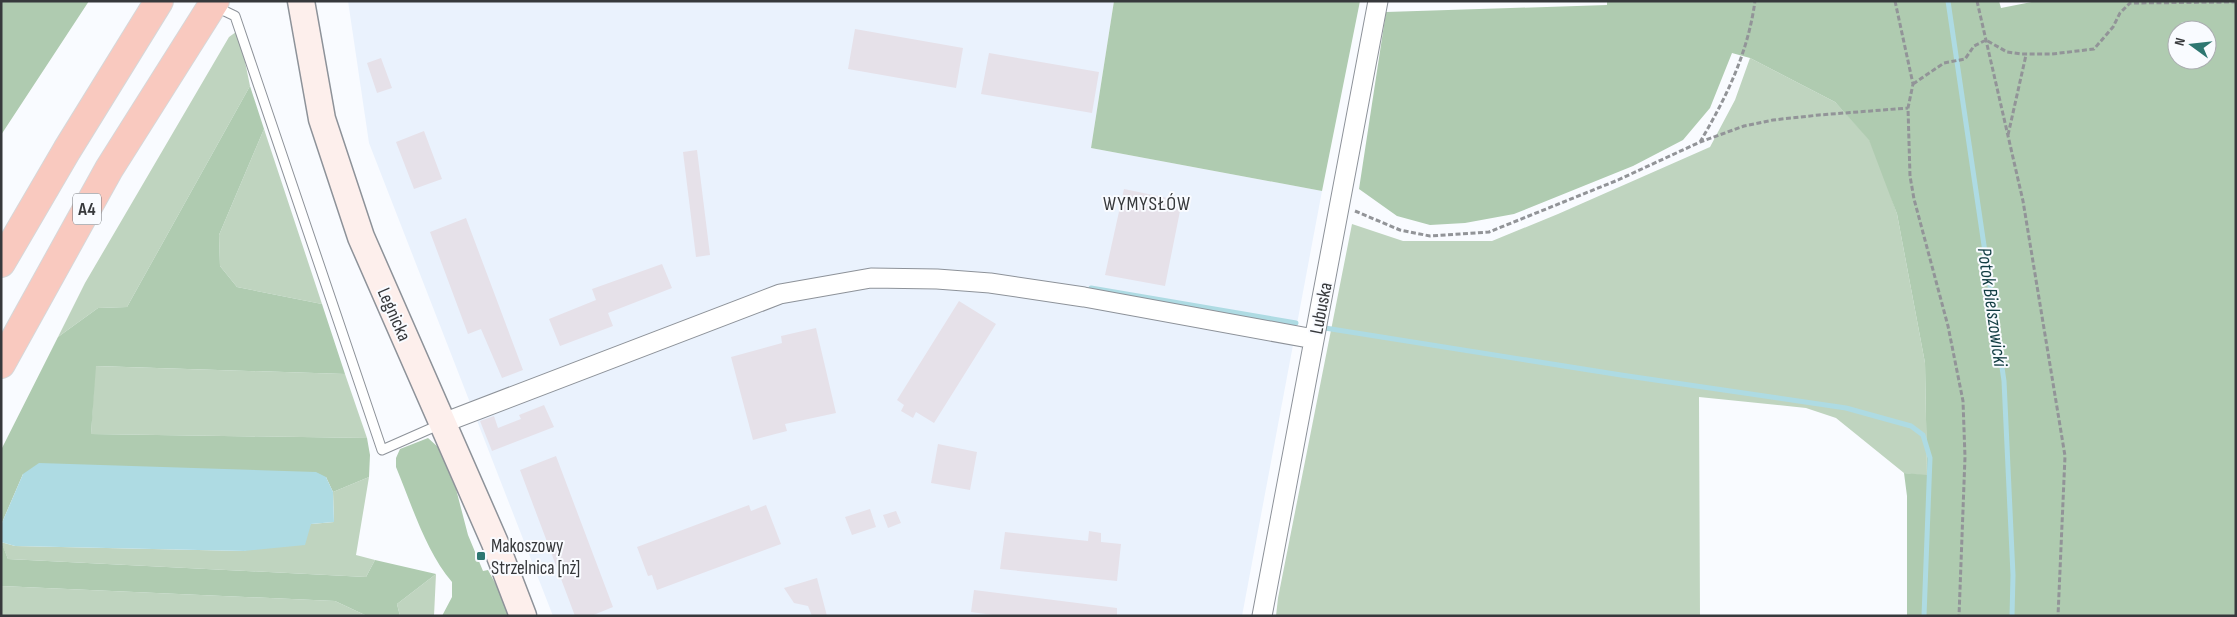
<svg xmlns="http://www.w3.org/2000/svg" width="2237" height="617" font-family="'Sofia Sans Condensed',sans-serif">
	<rect width="100%" height="100%" fill="#f9fbff"/>
	<!-- built -->
	<path fill="#eaf2fd" d="M348,1H1114L1091,148L1322,191L1242,616H553L369,143Z"/>
	<!-- green -->
	<path fill="#bfd4bf" d="M236,32L243,52L250,86L127,307L98,308L58,337L85,283L229,37Z
		M1750,58L1835,102L1869,139L1881,167L1897,214L1925,363L1927,476L1904,473L1836,418L1806,408L1699,397L1700,616H1276L1278,598L1352,224L1403,241H1492L1558,214L1710,147L1735,100Z
		M264,129L322,304L237,287L220,266L219,235Z
		M95,366L345,374L367,438L91,434Z
		M369,477L356,555L375,560L366,577L8,559L1,542L15,546L244,551L311,524L334,522L333,492Z
		M436,574L434,616H400L397,604Z
		M1,586L335,601L367,616H1Z"/>
	<!-- forest -->
	<path fill="#afcbb0" fill-rule="evenodd" d="M1,1H89L1,135Z
		M1114,1H1360L1322,191L1091,148Z
		M1607,1H1999L2001,8L2036,1H2236V616H1907V496L1904,473L1927,475L1925,363L1897,214L1869,140L1835,102L1750,58L1732,53L1710,108L1683,140L1633,166L1514,214L1465,223L1430,225L1397,216L1359,189L1386,12L1607,5ZM2177,30H2207V60H2177Z
		M250,86L264,129L219,235L220,266L237,287L322,304L345,374L96,366L91,434L367,438L370,455L369,477L333,492L326,477L23,474L1,525V450L58,337L98,308L127,307Z
		M428,438L438,447L456,489L468,535L483,571L488,570L513,616H442L452,597V582C426,552 411,503 396,467V458L400,449Z
		M1,541L8,559L366,577L375,560L436,574L397,604L400,616H367L335,601L1,586Z"/>
	<!-- water -->
	<path fill="#aedbe3" d="M39,463L316,472L326,477L333,492L334,522L311,524L305,545L244,551L15,546L1,542V525L23,474Z"/>
	<g fill="none" stroke-linecap="round" stroke-linejoin="round">
		<!-- stream -->
		<path stroke="#aedbe3" stroke-width="5" d="M1948,1L2004,381L2013,575L2012,616
			M1091,288L1296,323
			M1325,328L1621,375L1846,408L1911,426L1923,435L1930,458L1924,616"/>
	</g>
	<!-- building -->
	<path fill="#e6e1e9" d="M855,29L963,48L956,88L848,69Z
		M989,53L1099,72L1092,113L981,94Z
		M381,58L392,88L377,93L367,63Z
		M424,131L442,179L414,189L396,142Z
		M697,150L710,255L696,257L683,152Z
		M1124,189L1182,201L1165,286L1105,275Z
		M466,218L523,370L502,378L481,329L468,334L430,232Z
		M662,264L672,288L608,313L613,326L560,346L549,319L596,300L592,289Z
		M959,301L996,324L934,423L916,412L913,418L901,411L904,405L897,400Z
		M816,328L836,413L785,424L787,431L753,440L731,357L782,343L781,336Z
		M544,405L554,427L492,451L480,421L494,416L498,428L521,419L519,415Z
		M938,444L977,452L970,490L931,483Z
		M556,456L613,607L591,616H575L520,470Z
		M749,505L751,511L766,505L781,544L657,590L652,575L648,576L637,547Z
		M870,509L876,527L852,535L845,517Z
		M896,511L901,523L888,528L883,515Z
		M1089,531L1101,533V542L1121,544L1117,581L1000,569L1005,532L1088,541Z
		M817,578L827,616H812L808,606L794,603L784,588Z
		M974,590L1117,608V616H1000L971,612Z"/>
	<g fill="none" stroke-linecap="round" stroke-linejoin="round">
		<!-- lane casing -->
		<g stroke="#8d9299" stroke-width="11">
			<path id="lane" d="M214,6L235,16L382,450L441,424"/>
		</g>
		<!-- street casing -->
		<g stroke="#8d9299" stroke-width="21">
			<path id="street" d="M443,423L780,294L871,278L937,279L990,283L1084,297L1314,339
				M1262,616L1378,1"/>
		</g>
		<!-- secondary casing -->
		<g stroke="#8d9299" stroke-width="29">
			<path id="secondary" d="M301,1L322,119L361,237L495,543L523,616"/>
		</g>
		<!-- highway casing -->
		<g stroke="#d7d7d8" stroke-width="30">
			<path id="highway" d="M1,263L67,150L159,1
				M1,364L109,169L215,1"/>
		</g>
		<!-- path -->
		<path stroke="#929498" stroke-width="3" stroke-dasharray="5 2.5" stroke-linecap="butt" d="M1895,1L1913,84L1908,108L1910,176L1914,199L1948,326L1963,401L1965,457L1959,616
			M1977,1L2023,201L2065,456L2058,616
			M1913,84L1944,63L1965,59L1974,46L1986,40L2007,52L2021,54H2052L2094,49L2113,27L2120,13L2130,3L2236,2
			M2008,135L2026,55
			M1700,142C1726,98 1748,53 1755,1
			M1355,211L1400,230L1430,236L1489,232L1618,180L1700,142L1744,126L1773,120L1819,115L1908,108"/>
		<!-- lane -->
		<use href="#lane" stroke="#fff" stroke-width="9"/>
		<!-- street -->
		<use href="#street" stroke="#fff" stroke-width="19"/>
		<!-- secondary -->
		<use href="#secondary" stroke="#fdefec" stroke-width="26"/>
		<!-- highway -->
		<use href="#highway" stroke="#f9c9bf" stroke-width="28"/>
	</g>
	<!-- markers -->
	<rect fill="#2e7771" stroke="#f9fbff" stroke-width="2" x="476" y="551" width="10" height="10" rx="2.5"/>
	<g text-anchor="middle" stroke-width="4" stroke-linejoin="round" paint-order="stroke">
		<!-- shield labels -->
		<rect fill="#f9fbff" stroke="#717376" stroke-width="1" x="73" y="193.5" width="28" height="31" rx="4"/>
		<g font-size="18" font-weight="bold" fill="#37393c">
			<text x="87" y="215">A4</text>
		</g>
		<!-- street labels -->
		<g font-size="19" fill="#37393c" stroke="#f9fbff">
			<text transform="translate(1320 308) rotate(-79)" y="7">Lubuska</text>
			<text transform="translate(395 314) rotate(66)" y="7">Legnicka</text>
		</g>
		<!-- poi labels -->
		<g font-size="19" fill="#37393c" stroke="#f9fbff" text-anchor="start">
			<text x="491" y="552">Makoszowy<tspan x="491" dy="22">Strzelnica [nż]</tspan></text>
		</g>
		<!-- neighbourhood labels -->
		<g font-size="20" letter-spacing="1" fill="#37393c" stroke="#f9fbff">
			<text x="1147" y="210">WYMYSŁÓW</text>
		</g>
		<!-- water labels -->
		<g font-size="20" font-style="italic" fill="#113c42" stroke="#f9fbff">
			<text transform="translate(1993 307) rotate(82)" y="7">Potok Bielszowicki</text>
		</g>
	</g>
	<!-- border -->
	<rect width="2237" height="617" fill="none" stroke="#37393c" stroke-width="5"/>
	<!-- north arrow -->
	<g transform="translate(2192 45) rotate(285)"><circle r="24" fill="#f9fbff" stroke="#abadb1"/>
	<path d="M0-4L9 19L0 12L-9 19Z" fill="#2e7771"/>
	<text y="-8" font-size="14" font-weight="bold" text-anchor="middle" fill="#37393c">N</text>
	</g>
</svg>
